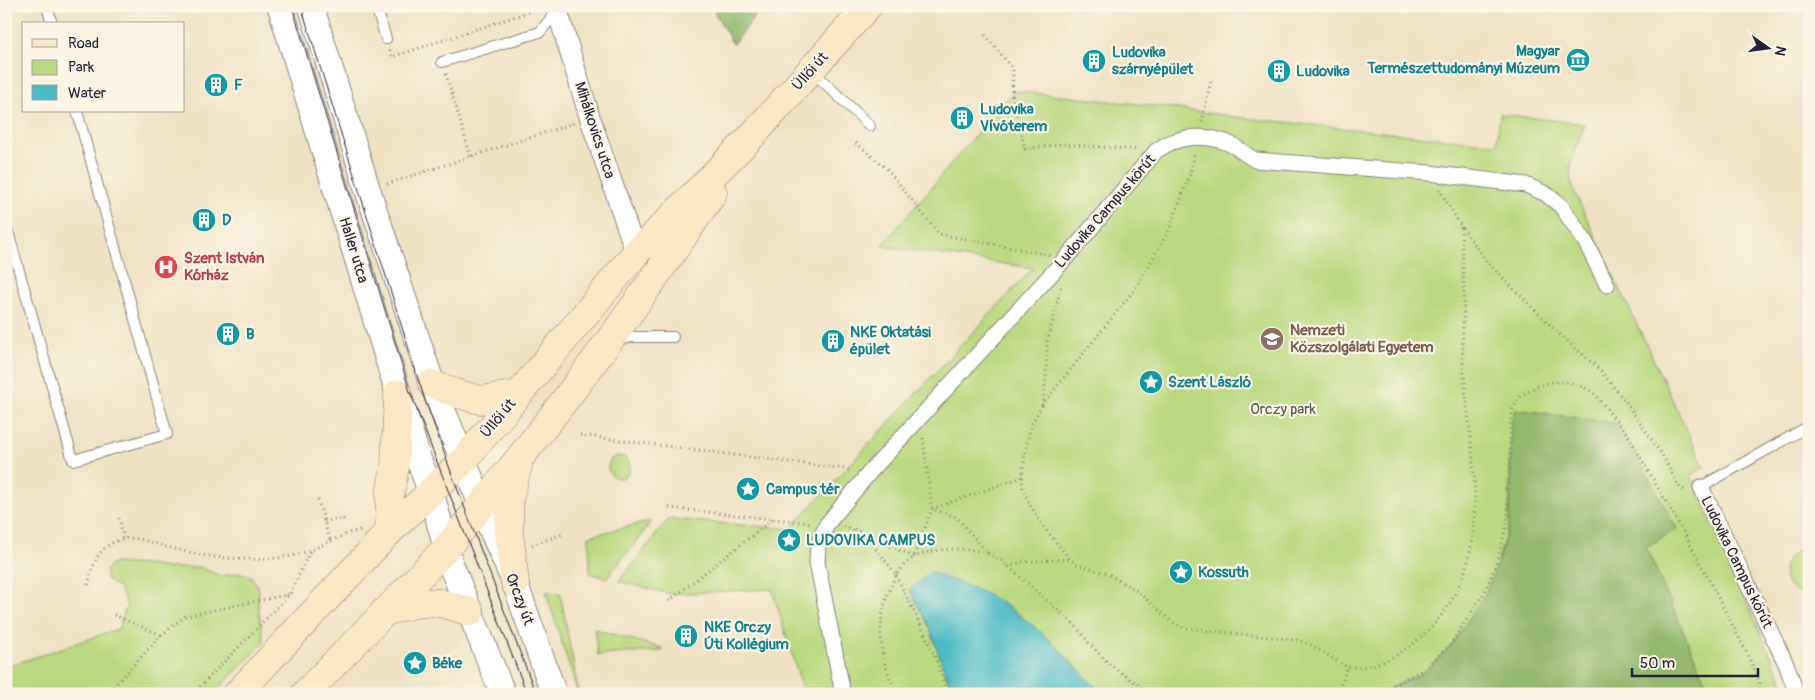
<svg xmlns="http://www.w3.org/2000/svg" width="1815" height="700" font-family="Pangolin,sans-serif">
	<rect width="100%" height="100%" fill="#fcf5e5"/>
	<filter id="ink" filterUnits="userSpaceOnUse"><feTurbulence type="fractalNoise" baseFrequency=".02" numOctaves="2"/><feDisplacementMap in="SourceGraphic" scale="10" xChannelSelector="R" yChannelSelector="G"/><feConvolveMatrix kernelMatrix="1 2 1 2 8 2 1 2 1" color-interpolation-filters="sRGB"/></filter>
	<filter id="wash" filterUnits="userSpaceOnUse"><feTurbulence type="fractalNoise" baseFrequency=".0096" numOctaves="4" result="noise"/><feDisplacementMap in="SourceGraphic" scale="20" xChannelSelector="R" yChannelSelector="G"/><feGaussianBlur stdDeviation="1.12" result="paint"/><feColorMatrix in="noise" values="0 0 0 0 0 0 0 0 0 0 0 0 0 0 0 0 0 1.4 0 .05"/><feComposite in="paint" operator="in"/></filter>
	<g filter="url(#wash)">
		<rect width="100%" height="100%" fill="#eee2c2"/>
		<!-- green -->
		<path fill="#bad87f" stroke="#6e7d5d" d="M1015,91L1165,107L1235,117L1497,144L1500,114L1585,124L1572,157L1570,178L1575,193L1704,467L1691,476L1788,694H1102L1053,643L1032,625L989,596L910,590L929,626L953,694H804L772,589L670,594L619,581L669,519L790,529L1033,268L882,246L1007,98Z
			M608 467a11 11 0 1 1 22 0a11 11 0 1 1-22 0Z
			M652,521L607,578L590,573L589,536Z
			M1809,549V595C1776,593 1776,551 1809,549Z
			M113,563L149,565L167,568L200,567L221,576L240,573L251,576L259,588L258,604L264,643L213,694H6V667L118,629L127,605L119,588L106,579V570Z
			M546,592L560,593L579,694H578Z
			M594,629L662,648V651L598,655Z"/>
		<!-- forest -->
		<path fill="#93b86e" stroke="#5a6d54" d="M709,6H763L733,44L712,8Z
			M1515,409L1615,423L1627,438L1677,529L1646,547L1711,694H1384L1391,688L1424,672L1451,646L1485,594L1497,564L1509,525L1511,421Z"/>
		<!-- water -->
		<path fill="#4dbbc6" stroke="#386e80" d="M930,572C950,579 971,586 990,596C1034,620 1068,658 1102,694H953L929,626L910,590Z"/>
	</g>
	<g filter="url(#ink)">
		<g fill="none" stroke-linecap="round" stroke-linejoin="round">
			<!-- service casing -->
			<g stroke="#88827e" stroke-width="12">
				<path id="service" d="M47,6L52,24
					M376,6L386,39
					M442,62L540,32L557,11
					M811,70L870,126
					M6,225L73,460L167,434L77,111
					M616,340L631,337H673
					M1701,487L1809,426"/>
			</g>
			<!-- pedestrian casing -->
			<g stroke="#88827e" stroke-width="17">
				<path id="pedestrian" d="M1701,487L1787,666L1794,686L1795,694
					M843,694L817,562L818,545L827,524L870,472L1066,258L1156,151C1177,135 1208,133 1232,145C1240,149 1247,156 1255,160L1429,173L1526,185L1546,194L1561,206L1585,241L1607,285"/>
			</g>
			<!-- minor casing -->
			<g stroke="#88827e" stroke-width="22">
				<path id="minor" d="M556,6L590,118L636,253"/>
			</g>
			<!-- tertiary casing -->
			<g stroke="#88827e" stroke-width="27">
				<path id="tertiary" d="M280,6L418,458L431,492L451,565L503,694
					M311,6L368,191L432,384L493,533L515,583L554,694"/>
			</g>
			<!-- secondary casing -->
			<g stroke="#88827e" stroke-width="29">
				<path id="secondary" d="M432,384L458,394L480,400L519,394
					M389,532L390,494L395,466L398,394
					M515,583L509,531V499L518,466
					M384,612C402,607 421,601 440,603C450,605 460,609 470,612
					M237,694L389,532L464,460L636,253L752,136L868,6
					M305,694C352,645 401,597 447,547C474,515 500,482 526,450C592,367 654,280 713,193"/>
			</g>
			<!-- path -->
			<path stroke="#88827e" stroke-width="3" stroke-dasharray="1 4" stroke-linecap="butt" d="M985,35L1013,69L1012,94L1025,149L1062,144L1138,150
				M390,50L392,57L538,9
				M446,74L471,157
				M1202,122L1211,80
				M856,143L887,169L939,234L1050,255
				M387,184L574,123
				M1439,189L1461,226L1488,263L1557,332L1600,370L1626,402L1662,455L1680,488L1686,491
				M1042,405L1135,289L1169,230L1190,174L1195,152
				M580,435L852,470
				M923,438L932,509L956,517L988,553L1002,561L1075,625L1089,643L1108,663L1151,694
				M1022,477L1023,490L1030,505L1043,526L1070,559L1076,564L1108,574L1137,591L1172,622L1184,628L1297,640L1311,645L1347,667
				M318,500L330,541
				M669,508L812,523
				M119,518L124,538
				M324,521L343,518L345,522
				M843,527C862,529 886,560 896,575L905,564L914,557L932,509L1022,477L1025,454L1031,425L1042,406L1046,378L1047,343L1061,287
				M854,529L914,557C939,547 962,547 988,553
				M532,545L563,534
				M1008,567L1022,562L1069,559
				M896,575C915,615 936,651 947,694
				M896,576C875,615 876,655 898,694
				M88,585C94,562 97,547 122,539C136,535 157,545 171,548C196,555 224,559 250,559C269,560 293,557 311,550C328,543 342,534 360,530
				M669,601L773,519
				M114,615L161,635
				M1759,691L1766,694
				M107,694L161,635L186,616L290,594
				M193,694L290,594L310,551
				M1338,694L1347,667C1371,670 1397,657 1415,642C1504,570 1469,460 1463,362C1462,342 1463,322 1464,302C1464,277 1462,251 1461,226
				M1381,694L1391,686L1423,670L1450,645L1484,593L1496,564L1507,525L1510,469V421L1513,408L1521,396L1537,386L1551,382H1569L1588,389L1596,395L1629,437L1688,540L1746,651L1760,682L1759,691L1755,694"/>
			<!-- service -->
			<use href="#service" stroke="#fff" stroke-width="10"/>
			<!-- pedestrian -->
			<use href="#pedestrian" stroke="#fff" stroke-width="15"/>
			<!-- minor -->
			<use href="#minor" stroke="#fff" stroke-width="20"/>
			<!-- tertiary -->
			<use href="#tertiary" stroke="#fff" stroke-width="25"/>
			<!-- secondary -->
			<use href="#secondary" stroke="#fae7c3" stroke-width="28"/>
			<!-- tram -->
			<path stroke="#22223b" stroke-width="1" d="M292,6L410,392L527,694
				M301,6L422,391L451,472L536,694"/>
		</g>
	</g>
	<!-- icons -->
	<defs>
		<g id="museum-disc" transform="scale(1.25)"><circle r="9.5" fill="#0f9aa8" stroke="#fcf5e5"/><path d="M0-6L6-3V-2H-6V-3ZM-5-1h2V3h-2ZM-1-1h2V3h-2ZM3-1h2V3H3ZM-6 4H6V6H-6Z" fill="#fff"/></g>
		<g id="building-disc" transform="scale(1.25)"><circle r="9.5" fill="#0f9aa8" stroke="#fcf5e5"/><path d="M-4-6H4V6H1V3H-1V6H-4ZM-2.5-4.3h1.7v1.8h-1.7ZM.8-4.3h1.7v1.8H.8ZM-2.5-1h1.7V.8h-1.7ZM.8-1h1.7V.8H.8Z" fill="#fff"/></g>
		<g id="hospital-disc" transform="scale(1.25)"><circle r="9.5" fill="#e0444e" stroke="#fcf5e5"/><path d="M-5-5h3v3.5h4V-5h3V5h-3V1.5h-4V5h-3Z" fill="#fff"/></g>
		<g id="university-disc" transform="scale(1.25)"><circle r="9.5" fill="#8d6e63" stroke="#fcf5e5"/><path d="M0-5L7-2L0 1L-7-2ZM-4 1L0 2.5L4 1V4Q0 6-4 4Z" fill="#fff"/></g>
		<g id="sight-disc" transform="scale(1.25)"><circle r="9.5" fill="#0f9aa8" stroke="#fcf5e5"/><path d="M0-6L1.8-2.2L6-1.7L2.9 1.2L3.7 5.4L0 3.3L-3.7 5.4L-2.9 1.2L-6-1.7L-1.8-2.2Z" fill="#fff"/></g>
	</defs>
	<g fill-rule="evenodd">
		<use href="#museum-disc" x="1578" y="60"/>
		<use href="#building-disc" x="1094" y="61"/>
		<use href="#building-disc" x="1279" y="71"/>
		<use href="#building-disc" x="216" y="85"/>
		<use href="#building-disc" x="962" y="118"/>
		<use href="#building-disc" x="204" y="220"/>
		<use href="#hospital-disc" x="166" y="267"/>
		<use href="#building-disc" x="228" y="334"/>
		<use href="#university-disc" x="1272" y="339"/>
		<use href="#building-disc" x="833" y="341"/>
		<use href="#sight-disc" x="1151" y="382"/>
		<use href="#sight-disc" x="748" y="489"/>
		<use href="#sight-disc" x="789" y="540"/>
		<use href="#sight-disc" x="1181" y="572"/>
		<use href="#building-disc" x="686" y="636"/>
		<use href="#sight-disc" x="415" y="663"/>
	</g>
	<g text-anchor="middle" stroke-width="4.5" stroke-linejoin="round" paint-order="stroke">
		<!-- culture labels -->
		<g font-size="15" font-weight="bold" fill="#0d838f" stroke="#fcf5e5" text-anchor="start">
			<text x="1560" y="56" text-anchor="end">Magyar<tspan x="1560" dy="17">Természettudományi Múzeum</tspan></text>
			<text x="1112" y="57">Ludovika<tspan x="1112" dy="17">szárnyépület</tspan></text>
			<text x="1296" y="76">Ludovika</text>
			<text x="234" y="90">F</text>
			<text x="980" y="114">Ludovika<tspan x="980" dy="17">Vívóterem</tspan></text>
			<text x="222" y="225">D</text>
			<text x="850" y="337">NKE Oktatási<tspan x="850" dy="17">épület</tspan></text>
			<text x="246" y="339">B</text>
			<text x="1168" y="387">Szent László</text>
			<text x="766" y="494">Campus tér</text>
			<text x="806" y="545">LUDOVIKA CAMPUS</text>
			<text x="1198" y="577">Kossuth</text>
			<text x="704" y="632">NKE Orczy<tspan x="704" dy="17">Úti Kollégium</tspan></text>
			<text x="432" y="668">Béke</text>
		</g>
		<!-- street labels -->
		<g font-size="15" fill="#22223b" stroke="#fcf5e5">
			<text transform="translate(810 71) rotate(-48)" y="5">Üllői út</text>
			<text transform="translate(595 130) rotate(72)" y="5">Mihálkovics utca</text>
			<text transform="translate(1105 211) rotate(-49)" y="5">Ludovika Campus körút</text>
			<text transform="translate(354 250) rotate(73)" y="5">Haller utca</text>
			<text transform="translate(498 418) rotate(-50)" y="5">Üllői út</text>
			<text transform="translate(1737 562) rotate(64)" y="5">Ludovika Campus körút</text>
			<text transform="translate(520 599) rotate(69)" y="5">Orczy út</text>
		</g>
		<!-- health labels -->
		<g font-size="15" font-weight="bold" fill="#be3a42" stroke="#fcf5e5" text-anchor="start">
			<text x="184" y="263">Szent István<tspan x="184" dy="17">Kórház</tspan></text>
		</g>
		<!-- education labels -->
		<g font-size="15" font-weight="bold" fill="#785e54" stroke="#fcf5e5" text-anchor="start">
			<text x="1290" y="335">Nemzeti<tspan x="1290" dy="17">Közszolgálati Egyetem</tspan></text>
		</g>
		<!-- park labels -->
		<g font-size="15" fill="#50594f" stroke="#fcf5e5">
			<text x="1283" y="414">Orczy park</text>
		</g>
	</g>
	<!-- margin -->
	<rect width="1815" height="700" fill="none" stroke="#fcf5e5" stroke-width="25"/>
	<!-- legend -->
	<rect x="22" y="22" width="162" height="90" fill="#fcf5e5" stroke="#a5a1a1"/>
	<rect x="32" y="39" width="25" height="8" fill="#fae7c3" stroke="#a5a1a1"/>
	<text x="68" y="48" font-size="15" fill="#22223b">Road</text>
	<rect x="32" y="60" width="25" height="15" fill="#bad87f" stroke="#a5a1a1"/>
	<text x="68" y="72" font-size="15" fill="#22223b">Park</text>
	<rect x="32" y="85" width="25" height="15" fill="#4dbbc6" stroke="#a5a1a1"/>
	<text x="68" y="98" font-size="15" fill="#22223b">Water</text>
	<!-- north arrow -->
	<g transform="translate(1768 48) rotate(104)" stroke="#fcf5e5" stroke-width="4" paint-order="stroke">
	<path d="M0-4L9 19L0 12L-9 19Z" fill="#22223b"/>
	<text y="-8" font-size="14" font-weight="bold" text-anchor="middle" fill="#22223b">N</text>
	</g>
	<!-- scale -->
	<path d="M1632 668v8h126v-8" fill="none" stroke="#22223b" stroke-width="2.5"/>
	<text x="1640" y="668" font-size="15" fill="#22223b" stroke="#fcf5e5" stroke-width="4" paint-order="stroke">50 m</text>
</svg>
